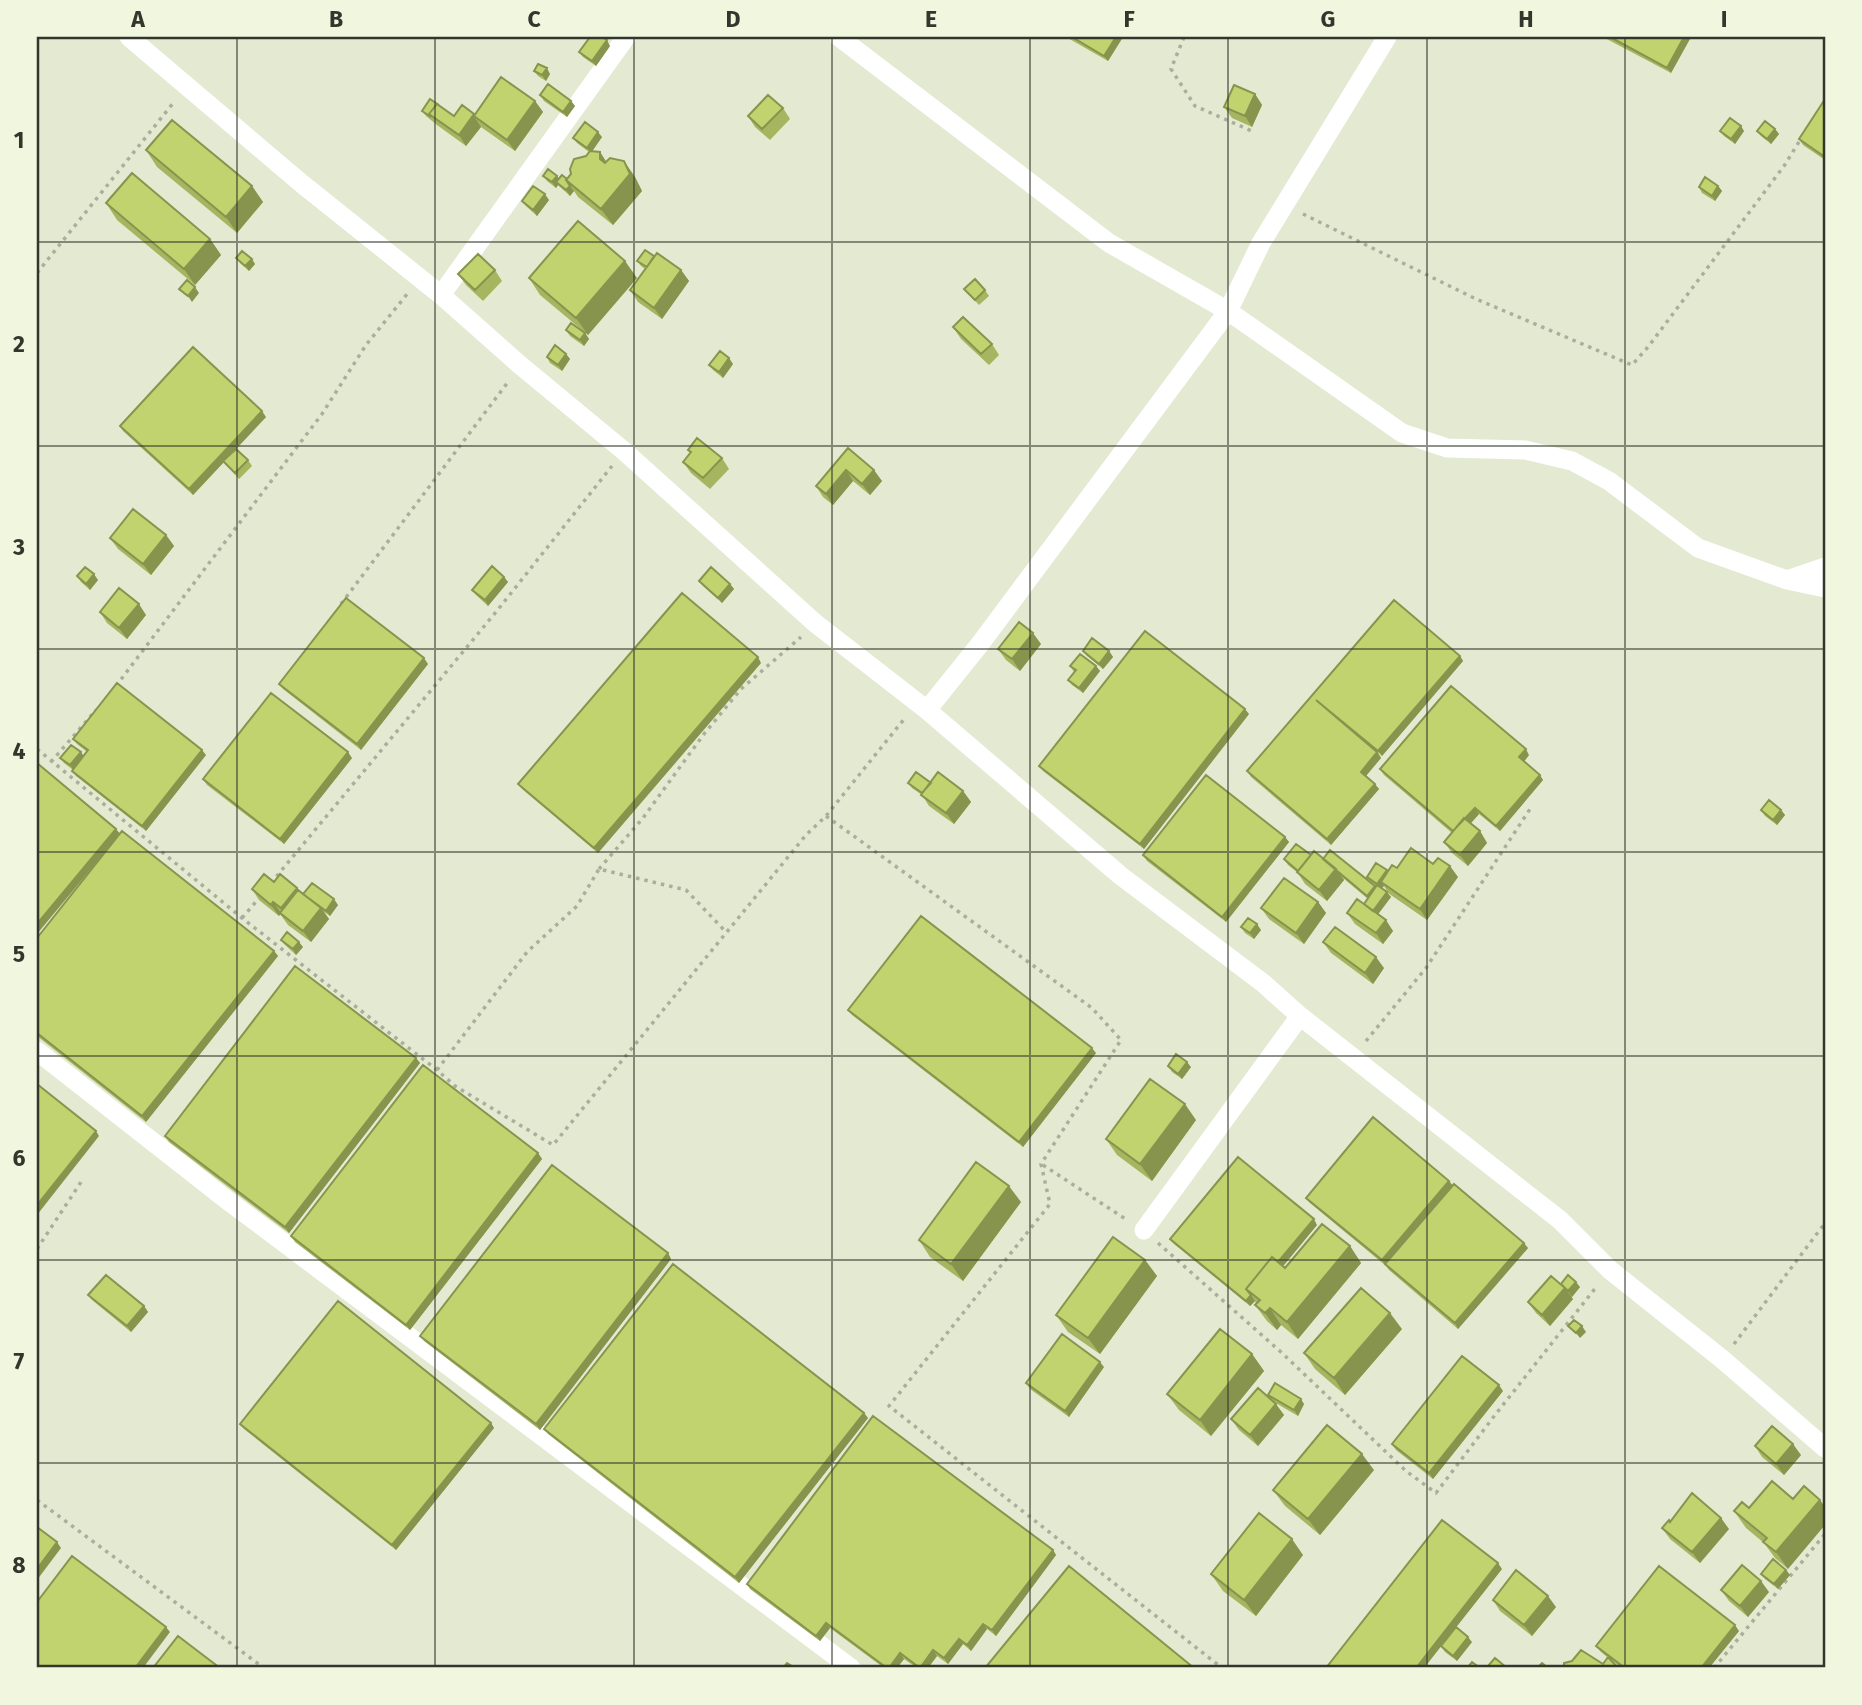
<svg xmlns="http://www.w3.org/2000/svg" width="1862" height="1705" font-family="'Fira Sans',sans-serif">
	<rect width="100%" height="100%" fill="#e4ead1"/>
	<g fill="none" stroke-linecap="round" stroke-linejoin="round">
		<!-- path -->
		<path stroke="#aaaf9b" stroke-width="3.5" stroke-dasharray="3.5 5" stroke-linecap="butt" d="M1184,37L1171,69L1195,106L1254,132
			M1303,214L1476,299L1632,365L1648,347L1784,166L1802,137
			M37,273L174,102
			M341,604L508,382
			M116,686L322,414L366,345L408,293
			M37,749L242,918L437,1070L455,1086L553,1145L806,835L826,816L905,718
			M51,762L96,710
			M826,816L1092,1008L1121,1040L1041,1164L1050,1204L889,1406L1222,1668
			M599,869L643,818L704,734L741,689L801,637
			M271,883L496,612L612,466
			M242,918L260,897
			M1366,1041L1426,968L1530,809
			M437,1070L527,952L577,906L599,869L686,890L726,932
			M1043,1165L1127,1220
			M1158,1243L1282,1353L1406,1471L1436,1493L1495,1415L1597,1286
			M37,1249L81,1182
			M1734,1344L1825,1223
			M37,1500L264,1668
			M1714,1668L1825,1534"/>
		<!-- street -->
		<path stroke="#fff" stroke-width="19" d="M129,37L301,183L441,295L520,365L624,451L815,623L927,710L1121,876L1263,983L1300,1016L1560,1220L1610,1270L1722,1359L1825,1448
			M839,37L1109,243L1228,311L1402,433L1447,448L1525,450L1572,461L1609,481L1698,548L1787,580L1825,588
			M441,295L626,37
			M1787,580L1825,567
			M927,710L980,644L1228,311L1261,243L1387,37
			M37,1051L227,1200L851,1668
			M1144,1230L1300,1016"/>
	</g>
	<!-- wall -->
	<path fill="#a6b55f" d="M1066,37H1123L1108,61Z
		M1603,37H1691L1671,73Z
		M610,46L596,66L583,57L579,52Z
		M534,71L550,74L546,81L538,76Z
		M1255,94L1262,105L1252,127L1232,118L1224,107Z
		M540,95L571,101L575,106L567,117L544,101Z
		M1825,99V160L1803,145L1799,139Z
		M535,101L543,112L515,151L481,127L466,146L437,125L426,116L422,111L454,116L475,115Z
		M783,108L790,119L770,140L755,127L748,116Z
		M1775,129L1779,134L1771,144L1761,136L1757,131Z
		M1720,131H1744L1735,144L1724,136Z
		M602,137L592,151L600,152L606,162L635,177L642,191L613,225L578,197L574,191L570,196L558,185L556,188L547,181L543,176L567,179L589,152L577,143L573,138Z
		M146,150L252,186L263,202L237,233L157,167Z
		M1718,186L1722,191L1715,201L1702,193L1699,187Z
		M549,200L537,216L526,206L522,201Z
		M106,203L210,239L221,255L195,285L117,220Z
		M654,256L681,270L689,281L662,319L638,302L630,290L645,269L641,266L637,261Z
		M236,258L255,264L249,271L240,263Z
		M495,270L502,281L483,301L466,285L458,274Z
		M529,278H637L588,335L540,295Z
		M964,289L985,290L989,296L979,305Z
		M953,327L992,344L999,355L989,365L961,339Z
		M566,330L585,333L589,339L584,346L570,336Z
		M566,354L570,359L562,371L550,363L547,357Z
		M733,364L723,378L713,370L709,365Z
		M266,417L231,454L248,460L252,466L239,479L224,462L193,495L123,431L120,426Z
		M848,448L882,481L870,495L853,481L833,505L823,497L816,486Z
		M688,450L722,458L729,469L710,489L691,473L683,462L690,453Z
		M166,535L174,546L151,575L118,549L110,538Z
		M77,576L98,580L90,590L81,582Z
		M504,577L508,582L488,606L476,595L472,590Z
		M699,581L730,584L734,589L722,603L703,586Z
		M100,612L146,615L127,639L107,623Z
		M1041,644L1020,671L1006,660L998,649Z
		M1083,651H1109L1113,657L1103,669L1087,656Z
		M1460,656L1463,661L1382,756L1378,752L1381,758L1366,776L1379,789L1331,845L1251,777L1247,771Z
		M761,663L598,853L522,789L518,784Z
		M428,664L361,750L283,689L279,684Z
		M1070,666H1096L1100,671L1083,693L1072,685L1068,680L1074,672Z
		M1249,714L1144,849L1043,771L1039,766Z
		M73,739L206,755L146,831L76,776L72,771L73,770L64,763L60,758L83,756L87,752L77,744Z
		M1529,755L1524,761L1543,780L1500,831L1479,814L1470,824L1480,831L1487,843L1468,866L1452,853L1444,842L1452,833L1384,775L1380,769Z
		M352,758L284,844L207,785L203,779Z
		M908,783H931L963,791L971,802L954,824L929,806L922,795L912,788Z
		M1761,810H1781L1785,815L1777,825L1765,816Z
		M116,829L120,834L274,951L278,956L146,1122L37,1036V938L106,852Z
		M1285,837L1289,842L1226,922L1147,861L1143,855Z
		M1311,855L1323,859L1376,887L1377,886L1371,882L1367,877L1388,872L1397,868L1433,864L1458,877L1427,920L1388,893L1384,886L1382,888L1391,897L1378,914L1393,931L1383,944L1355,924L1347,913L1364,904L1368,899L1343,878L1344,880L1327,901L1305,884L1298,873L1288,865L1284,859Z
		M297,888L304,894L338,905L330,916L324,912L329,919L311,942L288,925L280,914L279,916L259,900L252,889Z
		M1318,902L1326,913L1304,944L1269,919L1261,908Z
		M1241,927L1261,930L1254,939L1245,933Z
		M281,940L303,947L296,955L285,945Z
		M1323,942L1384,968L1373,984L1331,953Z
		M848,1010L1096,1053L1023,1147L852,1015Z
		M416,1058L420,1063L289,1233L169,1142L165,1136Z
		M1168,1066L1191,1067L1182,1079L1172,1072Z
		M1196,1120L1152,1181L1117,1155L1106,1139Z
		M538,1153L542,1159L410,1330L295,1242L291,1236Z
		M1449,1181L1453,1186L1528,1248L1458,1329L1389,1270L1386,1266L1310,1203L1306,1198Z
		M1021,1202L963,1281L930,1257L919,1240Z
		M1317,1225L1283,1266L1285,1268L1350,1246L1361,1263L1298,1339L1281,1325L1277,1330L1267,1321L1255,1305L1256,1304L1255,1301L1250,1306L1174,1244L1170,1239Z
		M668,1253L671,1259L540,1430L424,1341L420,1336Z
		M1145,1260L1157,1276L1100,1354L1068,1332L1056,1315Z
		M1561,1284L1580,1287L1572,1297L1570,1296L1573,1299L1550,1326L1536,1313L1528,1302Z
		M88,1295L144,1306L148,1312L131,1332L92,1300Z
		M1402,1329L1345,1395L1315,1369L1304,1353Z
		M1252,1354L1264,1371L1211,1436L1179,1410L1167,1394Z
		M1104,1367L1069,1417L1030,1389L1026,1383Z
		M1503,1391L1433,1479L1396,1450L1392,1444Z
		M1268,1395L1304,1404L1298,1416L1274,1402L1284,1415L1258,1446L1239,1430L1231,1419L1271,1399Z
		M864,1413L868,1418L739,1583L548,1434L544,1429Z
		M491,1423L494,1428L396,1550L244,1429L240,1424Z
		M1755,1446L1801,1455L1784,1475L1762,1457Z
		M1374,1470L1320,1535L1285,1506L1273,1490Z
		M1793,1499L1788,1569L1775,1558L1764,1543L1746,1528L1734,1511Z
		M1670,1522L1729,1529L1700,1563L1670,1539L1662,1528Z
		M1053,1550L1056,1555L996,1636L987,1629L971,1651L963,1644L948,1664L937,1656L928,1668H917L904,1659L897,1668H884L830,1628L820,1641L750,1589L747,1584Z
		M1303,1555L1256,1616L1223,1591L1211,1574Z
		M1502,1569L1446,1640L1472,1642L1457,1661L1445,1652L1441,1646L1424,1668H1326Z
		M1786,1570L1790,1575L1778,1589L1765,1579L1761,1574Z
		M1721,1590L1769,1592L1748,1617L1729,1601Z
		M1493,1600L1556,1607L1532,1636L1500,1611Z
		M1739,1631L1709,1668H1621L1611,1660L1618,1668L1603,1664L1608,1658L1600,1651L1596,1646Z"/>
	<!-- shaded-wall -->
	<path fill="#87944e" d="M1116,37H1123L1108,61L1104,56Z
		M1684,37H1691L1671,73L1667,68Z
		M607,40L610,46L596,66L592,61Z
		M547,68L550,74L546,81L542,75Z
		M1255,94L1262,105L1252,127L1245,116Z
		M535,101L543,112L515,151L507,140Z
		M571,101L575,106L567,117L563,112Z
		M474,114V116L481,127L466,146L459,135Z
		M1741,126L1744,131L1735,144L1731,139Z
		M1775,129L1779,134L1771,144L1767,139Z
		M598,132L602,137L591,153L587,148Z
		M600,152L611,169L600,159Z
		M624,161L635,177L642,191L613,225L601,209Z
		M557,176L561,181L556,182L558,185L556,188L552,182Z
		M252,186L263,202L237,233L226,217Z
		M570,186L574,191L570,196L566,190Z
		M1718,186L1722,191L1715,201L1712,196Z
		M545,194L549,200L537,216L533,210Z
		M210,239L221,255L195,285L184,269Z
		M252,259L255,264L249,271L245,266Z
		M625,261L637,278L588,335L576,318Z
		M681,270L689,281L662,319L654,308Z
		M195,287L199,293L192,302L188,296Z
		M585,333L589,339L584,346L580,340Z
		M566,354L570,359L562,371L558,365Z
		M729,358L733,364L723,378L719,372Z
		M262,411L266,417L193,495L189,489Z
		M846,470L853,481L833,505L826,494Z
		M874,470L882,481L870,495L862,484Z
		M166,535L174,546L151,575L143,564Z
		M94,574L98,580L90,590L86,584Z
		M504,577L508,582L488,606L485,600Z
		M730,584L734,589L722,603L718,598Z
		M139,604L146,615L127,639L119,628Z
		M1033,633L1041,644L1020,671L1012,659Z
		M1109,651L1113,657L1103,669L1099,664Z
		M1460,656L1463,661L1382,756L1378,751Z
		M758,657L761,663L598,853L594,848Z
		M424,658L428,664L361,750L357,744Z
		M1096,666L1100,671L1083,693L1079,688Z
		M1245,709L1249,714L1144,849L1140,844Z
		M1526,749L1529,755L1523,763L1519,757Z
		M202,750L206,755L146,831L142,826Z
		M81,752L85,758L74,771L70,765Z
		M348,752L352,758L284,844L280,839Z
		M1377,752L1381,758L1365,777L1361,772Z
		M1540,775L1543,780L1500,831L1496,826Z
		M1375,784L1379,789L1331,845L1327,839Z
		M963,791L971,802L954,824L946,813Z
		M1475,808L1479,814L1458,838L1454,832Z
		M1781,810L1785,815L1777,825L1773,820Z
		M116,829L120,834L37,934V924Z
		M1480,831L1487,843L1468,866L1460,855Z
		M1285,837L1289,842L1226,922L1222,917Z
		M1450,866L1458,877L1427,920L1420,909Z
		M1336,869L1344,880L1327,901L1319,890Z
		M1387,870L1391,876L1381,882L1384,886L1381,889L1377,884Z
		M297,888L305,899L289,919L281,908Z
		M1387,892L1391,897L1376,917L1372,912Z
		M334,899L338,905L330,916L326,911Z
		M273,902L281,913L279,916L271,905Z
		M1318,902L1326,913L1304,944L1296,933Z
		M321,908L329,919L311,942L303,931Z
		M1386,920L1393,931L1383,944L1376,933Z
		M1257,924L1261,930L1254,939L1250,933Z
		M299,942L303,947L296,955L293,949Z
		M274,951L278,956L146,1122L142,1116Z
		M1376,957L1384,968L1373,984L1365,973Z
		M1092,1048L1096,1053L1023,1147L1019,1142Z
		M416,1058L420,1063L289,1233L285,1227Z
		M1187,1062L1191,1067L1182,1079L1178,1074Z
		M1185,1104L1196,1120L1152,1181L1140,1164Z
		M96,1131L99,1136L37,1215V1205Z
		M538,1153L542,1159L410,1330L406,1325Z
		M1449,1181L1453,1186L1386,1266L1382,1260Z
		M1009,1186L1021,1202L963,1281L951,1264Z
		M1314,1219L1317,1225L1257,1298L1252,1294Z
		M1524,1243L1528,1248L1458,1329L1455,1323Z
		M1350,1246L1361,1263L1298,1339L1287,1322Z
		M668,1253L671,1259L540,1430L536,1424Z
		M1145,1260L1157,1276L1100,1354L1088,1338Z
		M1576,1282L1580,1287L1572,1297L1568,1291Z
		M1565,1288L1573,1299L1550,1326L1542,1315Z
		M1251,1295L1255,1301L1250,1306L1246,1301Z
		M144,1306L148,1312L131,1332L127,1326Z
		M1270,1308L1281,1325L1277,1330L1265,1313Z
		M1390,1313L1402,1329L1345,1395L1334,1378Z
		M1582,1326L1586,1332L1580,1338L1576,1333Z
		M1252,1354L1264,1371L1211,1436L1200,1420Z
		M1100,1362L1104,1367L1069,1417L1065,1411Z
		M1499,1385L1503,1391L1433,1479L1429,1473Z
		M1301,1399L1304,1404L1298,1416L1294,1410Z
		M1276,1404L1284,1415L1258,1446L1250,1435Z
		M864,1413L868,1418L739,1583L735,1577Z
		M491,1423L494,1428L396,1550L392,1545Z
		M1793,1444L1801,1455L1784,1475L1776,1464Z
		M1362,1454L1374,1470L1320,1535L1308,1519Z
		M1820,1500L1825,1507V1525L1788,1569L1776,1552Z
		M1721,1518L1729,1529L1700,1563L1692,1552Z
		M1292,1539L1303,1555L1256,1616L1244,1600Z
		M57,1542L61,1548L37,1580V1569Z
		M1053,1550L1056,1555L996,1636L992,1630Z
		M1498,1563L1502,1569L1424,1668H1416Z
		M1786,1570L1790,1575L1778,1589L1774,1584Z
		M1761,1581L1769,1592L1748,1617L1740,1606Z
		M1548,1596L1556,1607L1532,1636L1524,1625Z
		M826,1623L830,1628L820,1641L816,1636Z
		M983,1624L987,1629L971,1651L967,1645Z
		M1735,1625L1739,1631L1709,1668H1701Z
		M166,1627L170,1632L143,1668H135Z
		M1468,1637L1472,1642L1457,1661L1453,1656Z
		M959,1639L963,1644L948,1664L944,1658Z
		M933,1650L937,1656L928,1668H920Z
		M900,1653L904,1659L897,1668H889Z"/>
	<!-- building -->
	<path fill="#c1d36f" stroke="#87944e" stroke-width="2" d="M590,37H602L607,40L592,61L579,52Z
		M1072,37H1116L1104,56Z
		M1610,37H1684L1667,68Z
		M538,64L547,68L542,75L534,71Z
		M501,77L535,101L507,140L474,116Z
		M548,84L571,101L563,112L540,95Z
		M1234,85L1255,94L1245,116L1224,107Z
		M768,95L783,108L762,129L748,116Z
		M430,99L439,105L437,104L429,114L431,117L422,111Z
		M1825,99V157L1799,139Z
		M437,104L454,116L462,105L474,114L459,135L429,114Z
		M1730,118L1741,126L1731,139L1720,131Z
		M172,120L252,186L226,217L146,150Z
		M1765,121L1775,129L1767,139L1757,131Z
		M585,122L598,132L587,148L573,138Z
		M590,151L600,152V159L605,163L610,158L624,161L630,174L601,209L566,180L571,174L570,169L574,159L586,156Z
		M548,169L557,176L552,182L543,176Z
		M132,173L210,239L184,269L106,203Z
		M562,175L567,179L566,180L570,186L566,190L556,182Z
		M1705,177L1718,186L1712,196L1699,187Z
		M533,186L545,194L533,210L522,201Z
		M578,221L625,261L576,318L529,278Z
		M645,250L654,256L647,267L637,261Z
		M242,251L252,259L245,266L236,258Z
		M657,253L681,270L654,308L630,290Z
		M478,254L495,270L475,290L458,274Z
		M975,279L985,290L975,300L964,289Z
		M187,280L195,287L188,296L179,289Z
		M963,317L992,344L981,354L953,327Z
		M571,323L585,333L580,340L566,330Z
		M555,345L566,354L558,365L547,357Z
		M193,347L262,411L189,489L120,426Z
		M720,351L729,358L719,372L709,365Z
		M697,438L722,458L703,478L683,462L691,452L688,450Z
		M848,448L874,470L862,484L846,470L826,494L816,486Z
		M236,449L248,460L235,473L223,461Z
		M133,509L166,535L143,564L110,538Z
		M492,566L504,577L485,600L472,590Z
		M85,567L94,574L86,584L77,576Z
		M711,567L730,584L718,598L699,581Z
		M119,588L139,604L119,628L100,612Z
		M682,593L758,657L594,848L518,784Z
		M346,598L424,658L357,744L279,684Z
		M1394,600L1460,656L1378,751L1316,700L1377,752L1361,772L1375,784L1327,839L1247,771Z
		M1019,622L1033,633L1012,659L998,649Z
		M1145,631L1245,709L1140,844L1039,766Z
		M1092,638L1109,651L1099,664L1083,651Z
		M1080,654L1096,666L1079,688L1068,680L1076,670L1070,666Z
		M117,683L202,750L142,826L72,771L88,750L73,739Z
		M1451,686L1526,749L1519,757L1540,775L1496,826L1475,808L1453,831L1380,769Z
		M271,693L348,752L280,839L203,779Z
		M71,745L81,752L70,765L60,758Z
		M37,763L116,829L37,924Z
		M916,772L931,783L922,793L908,783Z
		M938,772L963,791L946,813L921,795Z
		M1206,775L1285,837L1222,917L1143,855Z
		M1769,800L1781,810L1773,820L1761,810Z
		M1464,818L1480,831L1460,855L1444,842Z
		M122,831L274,951L142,1116L37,1033V938Z
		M1296,844L1311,855L1298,871L1284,859Z
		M1411,848L1433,864L1438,858L1450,866L1420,909L1381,882L1392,865L1397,868Z
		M1330,850L1375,886L1367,896L1323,859Z
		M1314,851L1336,869L1319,890L1297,872Z
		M1376,863L1387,870L1377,884L1367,877Z
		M264,874L274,882L280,874L297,888L281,908L273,902L271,905L252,889Z
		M1284,878L1318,902L1296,933L1261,908Z
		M312,883L334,899L326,911L303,894Z
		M1377,885L1387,892L1373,911L1364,904Z
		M298,890L321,908L303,931L280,913Z
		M1357,899L1386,920L1376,933L1347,913Z
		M921,916L1092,1048L1019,1142L848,1010Z
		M1248,918L1257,924L1250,933L1241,927Z
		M1335,927L1376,957L1365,973L1323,942Z
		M287,932L299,942L293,949L281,940Z
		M295,966L416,1058L285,1227L165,1136Z
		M1176,1054L1187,1062L1178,1074L1168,1066Z
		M423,1065L538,1153L406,1325L291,1236Z
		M1150,1079L1185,1104L1140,1164L1106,1139Z
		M37,1084L96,1131L37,1205Z
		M1373,1117L1449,1181L1382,1260L1306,1198Z
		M1238,1157L1314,1219L1278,1262L1272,1257L1246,1289L1251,1295L1246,1301L1170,1239Z
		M976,1162L1009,1186L951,1264L919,1240Z
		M552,1165L668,1253L536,1424L420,1336Z
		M1454,1184L1524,1243L1455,1323L1385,1264Z
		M1322,1224L1350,1246L1287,1322L1270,1308L1265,1313L1255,1305L1260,1300L1246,1289L1272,1257L1285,1268Z
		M1113,1237L1145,1260L1088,1338L1056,1315Z
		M673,1264L864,1413L735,1577L544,1429Z
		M106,1275L144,1306L127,1326L88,1295Z
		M1568,1275L1576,1282L1568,1291L1561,1284Z
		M1551,1276L1565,1288L1542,1315L1528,1302Z
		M1361,1288L1390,1313L1334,1378L1304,1353Z
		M338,1301L491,1423L392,1545L240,1424Z
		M1574,1320L1582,1326L1576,1333L1568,1326Z
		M1220,1329L1252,1354L1200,1420L1167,1394Z
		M1062,1334L1100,1362L1065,1411L1026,1383Z
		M1462,1356L1499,1385L1429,1473L1392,1444Z
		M1275,1383L1301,1399L1294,1410L1268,1395Z
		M1258,1388L1276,1404L1250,1435L1231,1419Z
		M873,1416L1053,1550L992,1630L983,1624L967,1645L959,1639L944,1658L933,1650L920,1668L900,1653L889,1668H887L826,1623L816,1636L747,1584Z
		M1327,1425L1362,1454L1308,1519L1273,1490Z
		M1772,1426L1793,1444L1776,1464L1755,1446Z
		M1772,1481L1793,1499L1804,1486L1820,1500L1776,1552L1763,1542L1767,1538L1734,1511L1742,1502L1749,1508Z
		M1692,1493L1721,1518L1692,1552L1662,1528L1669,1520L1670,1522Z
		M1259,1513L1292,1539L1244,1600L1211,1574Z
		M1442,1520L1498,1563L1416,1668H1326Z
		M37,1527L57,1542L37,1569Z
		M72,1556L166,1627L135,1668H37V1602Z
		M1773,1559L1786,1570L1774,1584L1761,1574Z
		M1742,1565L1761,1581L1740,1606L1721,1590Z
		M1069,1566L1194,1668H985Z
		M1659,1566L1735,1625L1701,1668H1625L1596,1646Z
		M1516,1570L1548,1596L1524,1625L1493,1600Z
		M1456,1627L1468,1637L1453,1656L1441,1646Z
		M178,1636L220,1668H153Z
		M1581,1650L1603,1664L1608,1657L1618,1668H1564V1663L1572,1661Z
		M1495,1658L1507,1668H1490L1488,1666Z
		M1472,1662L1480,1668H1467Z
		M787,1663L795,1668H783Z
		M1542,1663L1548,1668H1537Z"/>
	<!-- grid -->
	<path fill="none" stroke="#33362c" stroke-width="2" stroke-opacity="0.55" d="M237,37V1668M435,37V1668M634,37V1668M832,37V1668M1030,37V1668M1228,37V1668M1427,37V1668M1625,37V1668M37,242H1825M37,446H1825M37,649H1825M37,852H1825M37,1056H1825M37,1260H1825M37,1463H1825"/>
	<!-- border -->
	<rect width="1862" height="1705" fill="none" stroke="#f1f7de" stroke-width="77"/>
	<rect x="38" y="38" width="1786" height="1628" fill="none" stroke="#33362c" stroke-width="2.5"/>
	<g font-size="23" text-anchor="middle" font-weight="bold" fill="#33362c">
		<text x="138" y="27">A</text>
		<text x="336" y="27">B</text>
		<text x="534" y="27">C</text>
		<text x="733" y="27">D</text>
		<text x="931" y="27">E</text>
		<text x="1129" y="27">F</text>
		<text x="1328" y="27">G</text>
		<text x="1526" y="27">H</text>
		<text x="1724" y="27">I</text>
		<text x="19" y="148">1</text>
		<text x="19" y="352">2</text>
		<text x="19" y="555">3</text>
		<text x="19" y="759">4</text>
		<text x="19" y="962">5</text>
		<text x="19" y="1166">6</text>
		<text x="19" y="1369">7</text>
		<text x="19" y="1573">8</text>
	</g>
</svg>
